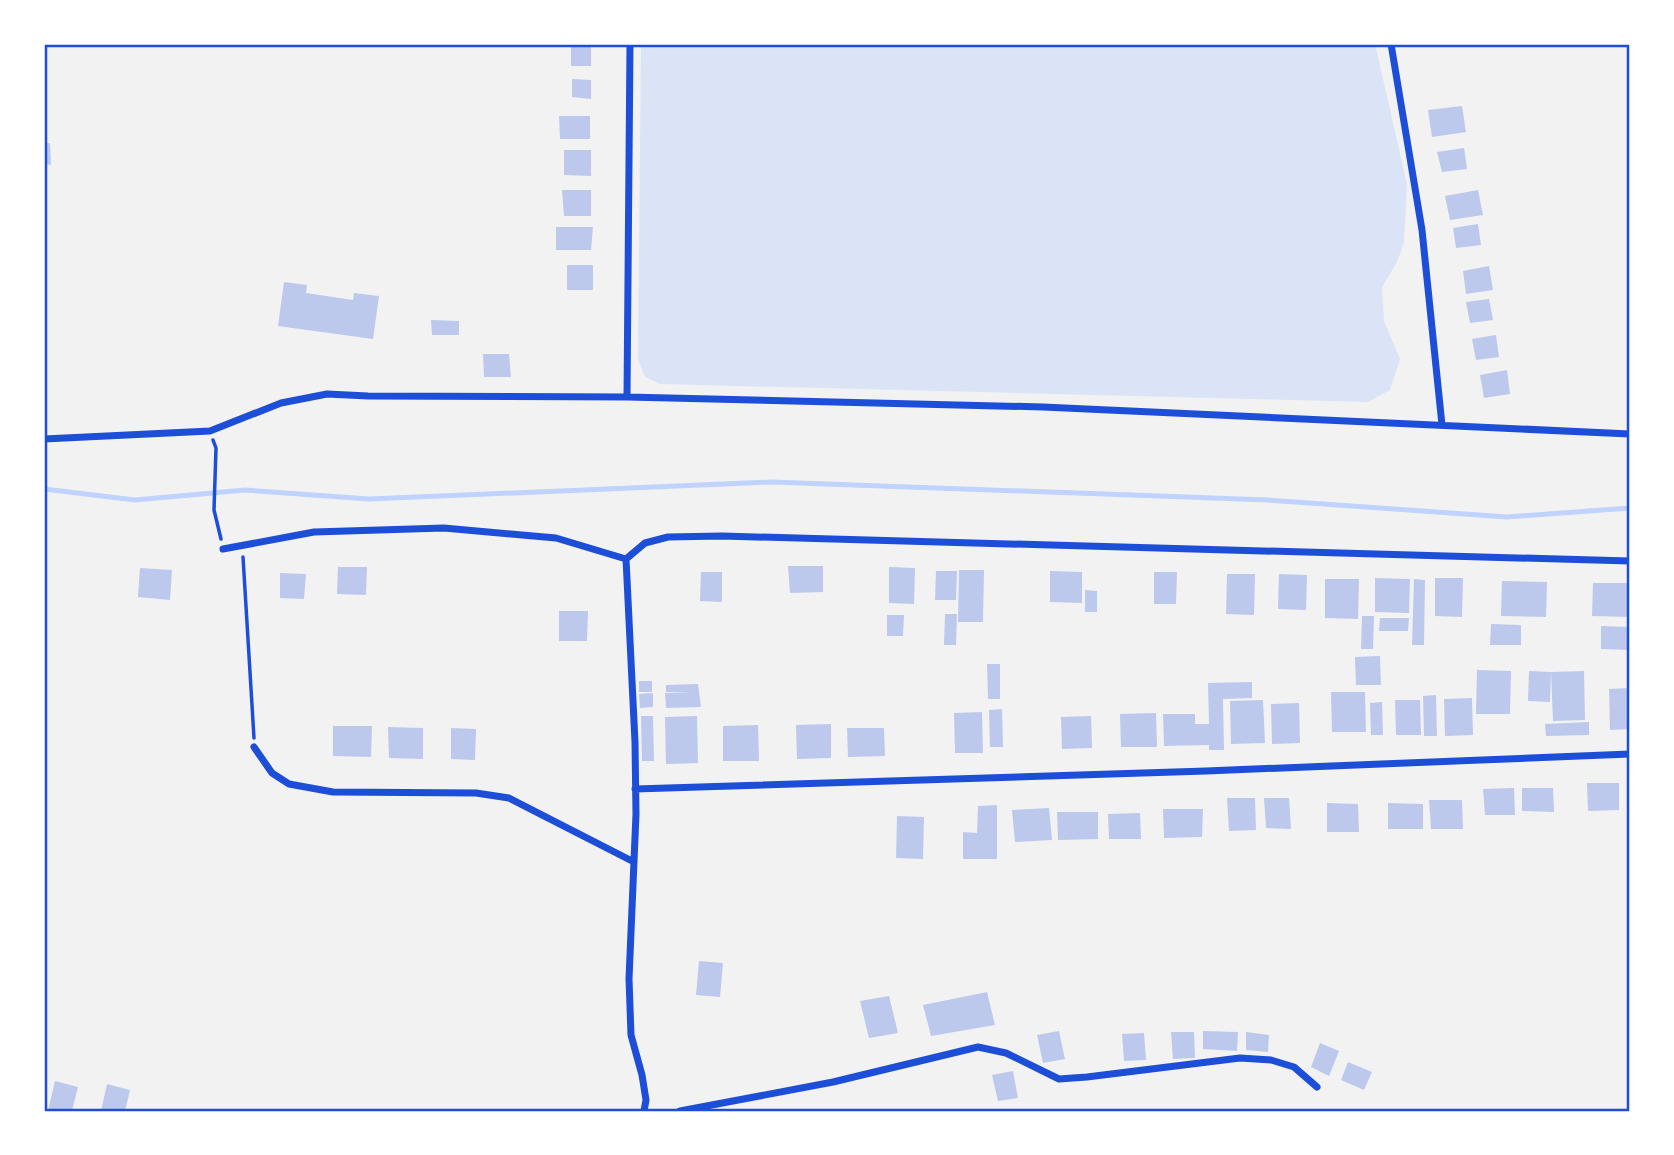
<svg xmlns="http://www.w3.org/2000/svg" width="1674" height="1155" viewBox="0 0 1674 1155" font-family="Raleway,sans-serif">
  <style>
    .green { fill: #dbe4f7 }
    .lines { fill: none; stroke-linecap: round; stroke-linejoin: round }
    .stream { stroke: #bfd3fe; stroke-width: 5 }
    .building { fill: #bdc9ec }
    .path { stroke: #1d4ed8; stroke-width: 3.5 }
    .minor { stroke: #1d4ed8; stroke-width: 7 }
    .neatline { fill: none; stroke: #1d4ed8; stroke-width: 2.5 }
  </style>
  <rect width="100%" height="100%" fill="#f2f2f2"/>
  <!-- green -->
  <path class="green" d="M641,44H1375L1407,184L1404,243L1397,262L1382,287L1384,321L1400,359L1390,390L1368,402L660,384L645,377L638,360Z"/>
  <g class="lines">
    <!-- stream -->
    <path class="stream" d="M44,489L135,500L245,490L369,499L772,482L1268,500L1507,517L1630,508"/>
  </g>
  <!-- building -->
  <path class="building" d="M571,44H591V66H571Z
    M572,79L591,80V99L572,97Z
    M1462,106L1466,132L1432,137L1428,110Z
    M559,116H590V139H560Z
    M44,143H50L51,165L44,164Z
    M1464,148L1467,169L1442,172L1437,152Z
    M564,150H591V176L564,175Z
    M562,190H591V216H564Z
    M1478,190L1483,215L1450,220L1445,196Z
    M1478,224L1481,245L1456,248L1453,228Z
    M556,227H593L591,250H556Z
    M567,265H593V290H567Z
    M1489,266L1493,290L1466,294L1463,271Z
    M284,282L307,285L306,293L353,300L354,293L379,296L373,339L278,326Z
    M1489,299L1493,320L1470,323L1466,302Z
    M431,320L459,321V335H432Z
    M1496,335L1499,357L1476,360L1472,339Z
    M483,354H509L511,377H484Z
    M1507,370L1510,394L1484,398L1480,375Z
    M788,566H823V592L790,593Z
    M338,567H367L366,595L337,594Z
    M889,567L915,568L914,604L889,603Z
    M140,568L172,570L170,600L138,597Z
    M959,570H984L983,622H958Z
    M936,571H957L956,600H935Z
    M1050,571L1082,572V603L1050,602Z
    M701,572H722V602L700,601Z
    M1154,572H1177L1176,604H1154Z
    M280,573L306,574L304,599L280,598Z
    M1227,574H1255L1254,615L1226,614Z
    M1279,574L1307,575L1306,610L1278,609Z
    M1375,578L1410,579L1409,613L1375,612Z
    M1435,578H1463L1462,617L1435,616Z
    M1325,579H1359L1358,619L1325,618Z
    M1414,579L1425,580L1424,645H1412Z
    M1502,581L1547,582L1546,617L1501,616Z
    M1593,583H1630V617L1592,616Z
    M1085,590L1097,591V612H1085Z
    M559,611H588L587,641H559Z
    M945,614H957L956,645H944Z
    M887,615H904L903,636H887Z
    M1362,616H1374L1373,649H1361Z
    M1380,618H1409L1408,631H1379Z
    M1491,624L1521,625V645H1490Z
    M1601,626L1630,627V650L1601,649Z
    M1380,656L1381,685H1356L1355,657Z
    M987,664H1000V699H988Z
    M1477,670L1511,671L1510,714H1476Z
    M1529,671L1551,672L1550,702L1528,701Z
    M1584,671L1585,720L1553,721L1551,672Z
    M639,681H652V692H639Z
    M1252,682V698L1223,699L1224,750H1209V745L1164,746L1163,714H1195V724H1209L1208,683Z
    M698,684L701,707L666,708L665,693L693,692H666V685Z
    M1630,688V729L1610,730L1609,689Z
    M1331,692H1365L1366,732H1332Z
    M653,693V707L640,708L639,694Z
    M1436,695L1437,736H1424L1423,696Z
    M1472,698L1473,735L1445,736L1444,699Z
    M1263,700L1265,743L1231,744L1230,701Z
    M1395,700H1420L1421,735H1396Z
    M1382,702L1383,735H1371L1370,703Z
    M1299,703L1300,743L1272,744L1271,704Z
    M1002,709L1003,747H990L989,710Z
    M982,712L983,753H955L954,713Z
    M1156,713L1157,747H1121L1120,714Z
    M641,716H653L654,761H642Z
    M697,716L698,763L666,764L665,717Z
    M1091,716L1092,748L1062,749L1061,717Z
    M1589,722V735L1546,736L1545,724Z
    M831,724V758L797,759L796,725Z
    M758,725L759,761H723V726Z
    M333,726H372L371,757L333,756Z
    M388,727L423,728V759L389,758Z
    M451,728L476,729L475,760L451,759Z
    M847,728H884L885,756L848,757Z
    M1587,783H1619V810L1588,811Z
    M1514,788L1515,815H1485L1483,789Z
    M1522,788H1553L1554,812L1522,811Z
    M1227,798H1255L1256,830L1229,831Z
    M1264,798H1289L1291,829L1266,828Z
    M1429,800H1462L1463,829H1431Z
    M1327,803L1358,804L1359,832H1327Z
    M1388,803L1423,804V829H1388Z
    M997,805V859H963V832L977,833L978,806Z
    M1049,808L1052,840L1015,842L1012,810Z
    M1163,809H1203L1202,837L1164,838Z
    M1057,812H1098V839L1058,840Z
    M1140,813L1141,839H1109L1108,814Z
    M897,816L924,817L923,859L896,858Z
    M699,961L723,963L720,997L696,995Z
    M987,992L995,1025L931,1036L923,1005Z
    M889,996L898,1033L869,1038L860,1001Z
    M1059,1031L1065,1059L1043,1063L1037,1035Z
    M1203,1031L1238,1032L1237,1051L1203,1049Z
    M1171,1032H1194L1195,1058L1173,1059Z
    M1246,1032L1269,1035L1268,1052L1246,1050Z
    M1144,1033L1146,1060L1124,1061L1122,1034Z
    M1320,1043L1339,1051L1329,1076L1311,1067Z
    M1348,1062L1372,1072L1364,1090L1341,1080Z
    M1013,1071L1018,1098L998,1101L992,1075Z
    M55,1081L78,1087L72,1111H48Z
    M107,1084L130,1090L125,1111H101Z"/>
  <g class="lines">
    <!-- path -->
    <path class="path" d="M213,440L216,448L214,510L221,539
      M243,557L254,738"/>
    <!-- minor -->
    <path class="minor" d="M1391,44L1422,230L1442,425
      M627,397L630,44
      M44,439L210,431L281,403L327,394L368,396L627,397L1043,407L1630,434
      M223,549L314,532L444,528L556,538L626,559L645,543L668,537L722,536L1630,561
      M626,559L635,742L636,814L629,979L631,1035L642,1075L646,1100L644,1111
      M254,747L272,773L289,784L333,792L476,793L509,798L634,862
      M635,789L1206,771L1630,754
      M680,1111L833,1082L978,1047L1006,1053L1059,1079L1087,1077L1240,1058L1271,1060L1294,1067L1317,1087"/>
  </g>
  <!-- border -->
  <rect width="1674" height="1155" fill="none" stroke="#ffffff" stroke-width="91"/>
  <rect x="46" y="46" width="1582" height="1064" class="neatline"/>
</svg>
